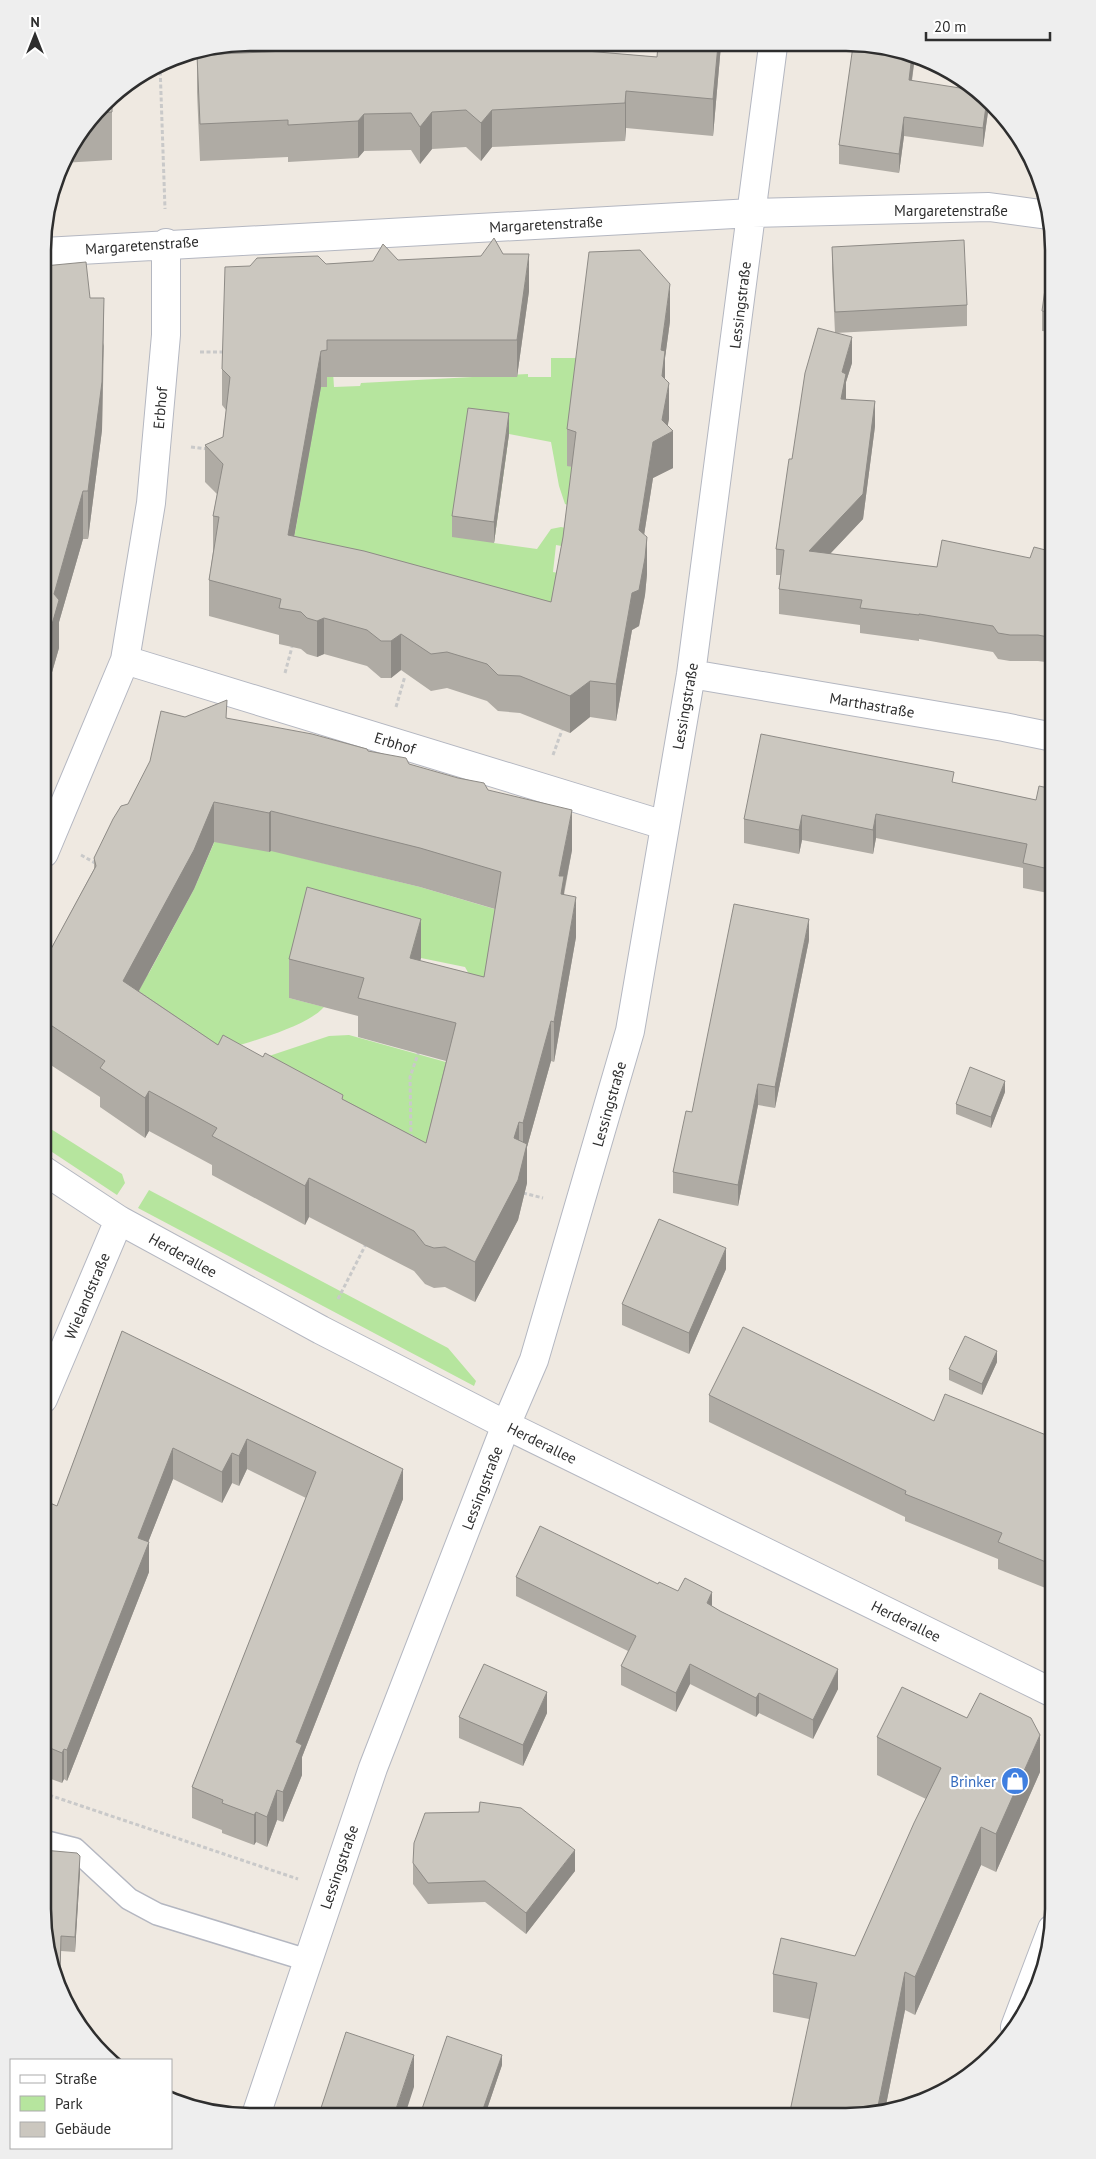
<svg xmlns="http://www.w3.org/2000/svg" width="1096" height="2159" viewBox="0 0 1096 2159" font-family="'PT Sans',sans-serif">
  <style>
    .green { fill: #b6e59e }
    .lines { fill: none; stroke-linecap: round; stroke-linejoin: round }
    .service-casing { stroke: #b4b7c1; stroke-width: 24 }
    .minor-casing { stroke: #b4b7c1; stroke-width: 30 }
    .path { stroke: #c9c9c9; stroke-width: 3; stroke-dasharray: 4 2.5; stroke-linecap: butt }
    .service { stroke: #fff; stroke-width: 21 }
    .minor { stroke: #fff; stroke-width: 28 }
    .wall { fill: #afaba4; fill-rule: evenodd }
    .shaded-wall { fill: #8e8b86 }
    .building { fill: #cbc7bf; stroke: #8e8b86; fill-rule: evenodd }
    .labels { text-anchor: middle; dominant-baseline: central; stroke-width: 4.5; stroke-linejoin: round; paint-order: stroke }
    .street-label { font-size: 15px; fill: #2e2e2e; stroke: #fff }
    .shop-label { font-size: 15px; fill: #366cbe; stroke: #fff; text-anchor: end }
    .rim { fill: none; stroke: #2e2e2e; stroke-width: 2.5 }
  </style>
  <rect width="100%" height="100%" fill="#efe9e1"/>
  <!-- green -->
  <path class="green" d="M551,358H593L567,465L576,469L575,508L565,504L559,486L551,442L509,434L494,543L537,549L551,529L561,527L570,529L567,547L556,545L553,572L563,574L552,637L289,567L315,418L295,372H333L334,387L360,386L361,383L528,374V377H551Z
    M223,822L294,856L420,887L501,911L489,982L470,976L465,967L421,958L289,998L324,1007C305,1029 237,1045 208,1055L125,997L149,973L194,889Z
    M349,1035L460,1066L432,1159L239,1066L329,1036Z
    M43,1124L122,1174L125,1183L117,1195L43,1146Z
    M149,1190L448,1348L476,1381L474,1386L138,1208Z"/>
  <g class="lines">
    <!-- service casing -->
    <g class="service-casing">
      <path id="service" d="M43,1841L75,1849L129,1899L157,1914L307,1960"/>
    </g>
    <!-- minor casing -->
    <g class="minor-casing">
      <path id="minor" d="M44,252L752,213L989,207L1048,215
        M125,660L664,825
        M691,674L1004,727L1053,737
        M44,853L125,660L151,503L166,335V243
        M43,1170L119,1220L321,1330L506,1425L1053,1693
        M43,1399L119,1220
        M1015,2027L1052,1929
        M256,2115L373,1768L506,1425L534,1360L630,1031L691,674L773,46"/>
    </g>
    <!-- path -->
    <path class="path" d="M160,65L165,209
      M200,352H225
      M191,447L208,449
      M285,673L292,647
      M396,707L405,676
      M553,755L562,730
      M81,855L97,864
      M411,1138L410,1077L419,1051
      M523,1193L543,1198
      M338,1299L367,1242
      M43,1793L298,1879"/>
    <!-- service -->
    <use href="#service" class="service"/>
    <!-- minor -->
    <use href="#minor" class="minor"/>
  </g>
  <!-- wall -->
  <path class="wall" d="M658,45H721L713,136L626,128L625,141L492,147L481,161L466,147L432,149L420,164L411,150L364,151L358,158L288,162V157L200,161L197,92V55L586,51L657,57Z
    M886,46L915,56L912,81L988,99V112L983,147L904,136L899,173L839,164V145Z
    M112,96V160L62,163L64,158Z
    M832,247L967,305V326L835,333L852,363L846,382V399L875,426L863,519L830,554L937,567L1030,558L1053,552V663L1038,661H1010L998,659L993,652L919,639V641L860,633V625L779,614V589L781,575H776V549L792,459L835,333L832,268Z
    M1054,253L1053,332L1042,331V311Z
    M503,254L529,291L517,377H327V387H321L294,536L551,602L563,537L572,467L567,466V429L670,321L665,358V379L669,419L667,426L673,468L653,478L644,535L647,574L645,595L639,626L632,630L616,721L590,717L570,733L520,713L498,711L487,701L447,688L431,691L401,670L391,678H381L367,666L324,654L317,657L307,654L301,649L279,644V635L209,616V580L213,552V516L217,494L205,482V445L223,437L226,410L222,405V369L326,264L481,256Z
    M44,266L90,298L104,346L102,430L88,539H83L59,622V648L44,700Z
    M509,434L494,543L452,537V516Z
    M227,719L368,751L488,790L572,850L564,895L576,937L554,1062L551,1061L527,1147V1183L518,1220L475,1302L445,1287L434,1288L425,1284L414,1271L309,1217L305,1225L212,1175V1165L149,1131L145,1138L100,1107V1097L43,1060V959L45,960L94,869V858L128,804ZM214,842L269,852L271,851L420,887L495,909L484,977L420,961L421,958L289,959V998L358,1016V1037L446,1061L426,1143L263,1057L218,1045L139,991L194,889Z
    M954,783L1036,800L1053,789V894L1023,888V868L876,838L873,854L802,840L799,854L744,843V819Z
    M809,940L775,1108L758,1105L738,1206L673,1193V1172L692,1112Z
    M1005,1092L991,1128L956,1114V1104Z
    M726,1269L689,1354L622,1325V1304Z
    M122,1331L403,1499L302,1757V1775L283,1822L277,1820L267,1847L256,1842L254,1845L222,1833V1830L192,1818V1787L306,1498L247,1469L239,1486L232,1483L222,1503L173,1479L148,1542L149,1572L67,1781L64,1779L62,1783L43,1776V1522L57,1506Z
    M997,1362L982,1395L949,1380V1369Z
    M709,1395L934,1421L1051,1437L1053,1433V1591L998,1569V1559L905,1521V1517L709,1422Z
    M516,1577L658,1584L712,1607L838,1689L813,1739L759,1713L756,1717L690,1684L676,1712L621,1685V1666L628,1651L516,1596Z
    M547,1713L523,1766L459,1738V1717Z
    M877,1737L1040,1772L996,1872L981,1865L915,2015L905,2010L885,2110L846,2116L809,2019L773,2012V1974L855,1956L926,1799L877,1775Z
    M43,1850L80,1871L75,1952L61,1951L60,1988L53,1975L42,1909Z
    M413,1863L575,1871L526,1934L485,1902L428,1904L413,1884Z
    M502,2065L485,2115H422V2109Z"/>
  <!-- shaded-wall -->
  <path class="shaded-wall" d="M718,45H721L713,136V99Z
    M912,55L915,56L909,99V80Z
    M626,91V128L625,141V103Z
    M987,99H988V112L983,147V128Z
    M492,110V147L481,161V123Z
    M432,112V149L420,164V127Z
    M364,114V151L358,158V121Z
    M904,117V136L899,173V154Z
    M529,254V291L517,377V340Z
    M670,284V321L665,358V388L662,412L661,350Z
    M104,298L102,430L88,539V491Z
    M852,337V363L846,382V399L841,425L842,372Z
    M321,351V387L288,571V535Z
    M669,383V419L666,435L673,431V468L653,478L639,567V530L653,442L662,420Z
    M875,401V426L863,519L809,576V551Z
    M509,413V434L494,543V522Z
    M83,491V539L59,622V648L44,700V652L54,594Z
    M647,537V574L645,595L639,626L632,630L616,721V684L632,593Z
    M324,618V654L317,657V621Z
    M401,634V670L391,678V641Z
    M590,681V717L570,733V696Z
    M214,802V842L194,889L123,1020V981Z
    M572,810V850L564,891V916L559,876Z
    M271,811V851L269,852V813Z
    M876,814V838L873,854V830Z
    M802,815V840L799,854V830Z
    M576,897V937L554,1062V1022Z
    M421,919V958L410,998V958Z
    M809,919V940L775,1108V1087Z
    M551,1021V1061L527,1147V1183L518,1220L475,1302V1262L523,1159V1123Z
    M1005,1081V1092L991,1128V1117Z
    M758,1084V1105L738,1206V1185Z
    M149,1091V1131L145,1138V1098Z
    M519,1122V1162L514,1138Z
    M309,1178V1217L305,1225V1186Z
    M726,1248V1269L689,1354V1333Z
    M51,1256V1304L43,1323V1275Z
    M997,1351V1362L982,1395V1384Z
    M247,1439V1469L239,1486V1456Z
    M173,1448V1479L138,1568V1538Z
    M232,1453V1483L222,1503V1472Z
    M403,1469V1499L302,1757V1775L283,1822V1792L296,1742Z
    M149,1542V1572L67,1781V1750Z
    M712,1592V1611L707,1603Z
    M690,1664V1684L676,1712V1693Z
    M838,1669V1689L813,1739V1720Z
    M547,1692V1713L523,1766V1745Z
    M759,1693V1713L756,1717V1698Z
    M1040,1735V1772L996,1872V1834Z
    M64,1749V1779L62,1783V1753Z
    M277,1790V1820L267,1847V1817Z
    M256,1812V1842L254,1845V1815Z
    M981,1827V1865L915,2015V1977Z
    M575,1850V1871L526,1934V1913Z
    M80,1856V1871L75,1952V1937Z
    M905,1972V2010L885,2110L877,2111Z
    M414,2055V2087L405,2115H394Z
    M502,2055V2065L485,2115H481Z"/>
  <!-- building -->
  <path class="building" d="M309,43L586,45V51L657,57L658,45H718L713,99L626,91L625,103L492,110L481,123L466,110L432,112L420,127L411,113L364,114L358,121L288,125V120L200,124L197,55L309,50Z
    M853,46H886L912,55L909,80L979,91L983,94L987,99L983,128L904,117L899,154L839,145Z
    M112,96V112L98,113Z
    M494,238L503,254H529L517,340H327V350L321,351L288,535L364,551L551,602L563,537L576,432L567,429L589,252L640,250L670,284L661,350L665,351L662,376L669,383L662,420L673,431L653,442L639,530L647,537L645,558L639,590L632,593L616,684L590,681L570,696L520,676L498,675L487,664L447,652L431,654L401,634L391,641H381L367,630L324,618L317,621L307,618L301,612L279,608L281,599L209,580L219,517L213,516L223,464L205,445L223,437L230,377L222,369L225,267L250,266L257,258L318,256L326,264L373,261L383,244L398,260L481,256Z
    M964,240L967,305L835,312L832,247Z
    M1050,252L1054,253L1053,313L1042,311Z
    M86,262L90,298H104L102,382L88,491H83L54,594L59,600L44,652V266Z
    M818,328L852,337L842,372L846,374L841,399L875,401L863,494L809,551L937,567L942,540L1030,558L1034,547L1053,552V638L1038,635H1010L998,633L993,626L919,614V615L860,608L862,600L779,589L784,550L776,549L789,459H792L805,373Z
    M468,408L509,413L494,522L452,516Z
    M227,700L226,718L312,734L367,749L368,751L406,758L409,764L458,778L484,783L488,790L572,810L559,876H564L561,894L576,897L554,1022L551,1021L523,1123L519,1122L514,1138L527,1144L518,1180L475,1262L445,1247L434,1248L425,1245L414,1231L309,1178L305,1186L212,1136L217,1128L149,1091L145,1098L100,1068L105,1061L43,1020V959L45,960L96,866L94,858L113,819L121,806L128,804L150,761L161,711L185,717ZM214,802L269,813L271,811L420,848L501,872L484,977L410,958L421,919L307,887L289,959L364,978L358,998L456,1023L426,1143L342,1099L343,1095L265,1053L263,1057L223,1035L218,1045L123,981L194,850Z
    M761,734L954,772L952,782L1036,800L1039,786L1053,789V870L1023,863L1027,844L876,814L873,830L802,815L799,830L744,819Z
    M734,904L809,919L775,1087L758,1084L738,1185L673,1172L686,1111L692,1112Z
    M970,1067L1005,1081L991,1117L956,1104Z
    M659,1219L726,1248L689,1333L622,1304Z
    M43,1253L51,1256L43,1275Z
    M743,1327L934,1421L945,1394L1051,1437L1053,1433V1565L998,1542L1002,1533L905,1494L906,1491L709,1395Z
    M122,1331L403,1469L296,1742L302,1745L283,1792L277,1790L267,1817L256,1812L254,1815L222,1803L223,1800L192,1787L316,1472L247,1439L239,1456L232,1453L222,1472L173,1448L138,1538L149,1542L67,1750L64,1749L62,1753L43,1745V1522L50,1503L57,1506Z
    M965,1336L997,1351L982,1384L949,1369Z
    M540,1526L658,1584L659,1582L678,1591L685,1578L712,1592L707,1603L720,1611L838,1669L813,1720L759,1693L756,1698L690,1664L676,1693L621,1666L636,1636L516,1577Z
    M484,1664L547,1692L523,1745L459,1717Z
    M902,1687L967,1718L980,1693L1031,1718L1040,1735L996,1834L981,1827L915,1977L905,1972L877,2111L846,2116H789L817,1983L773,1974L781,1938L855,1956L914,1823L941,1768L877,1737Z
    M480,1802L521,1808L575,1850L526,1913L485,1881L428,1883L413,1863L414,1843L425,1813L479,1812Z
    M43,1850L77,1853L80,1856L75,1937L61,1936L60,1974H53L42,1909Z
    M346,2032L414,2055L394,2115L319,2114Z
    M447,2036L502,2055L481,2115H440L422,2109Z"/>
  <!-- icons -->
  <defs>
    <g id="shop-disc" transform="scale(1.4375)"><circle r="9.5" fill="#3f7fe0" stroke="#fff"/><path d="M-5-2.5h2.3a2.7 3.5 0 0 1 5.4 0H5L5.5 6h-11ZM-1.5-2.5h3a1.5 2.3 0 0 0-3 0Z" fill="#fff"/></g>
  </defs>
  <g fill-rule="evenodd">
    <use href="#shop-disc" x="1015" y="1781"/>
  </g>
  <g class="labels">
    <!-- street labels -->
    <g class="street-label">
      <text x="951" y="210">Margaretenstraße</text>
      <text transform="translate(546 224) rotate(-3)">Margaretenstraße</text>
      <text transform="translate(142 245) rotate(-4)">Margaretenstraße</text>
      <text transform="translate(740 305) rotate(-83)">Lessingstraße</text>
      <text transform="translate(160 408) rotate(-85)">Erbhof</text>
      <text transform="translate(872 705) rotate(10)">Marthastraße</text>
      <text transform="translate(685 706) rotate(-80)">Lessingstraße</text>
      <text transform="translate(395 743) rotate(17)">Erbhof</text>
      <text transform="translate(609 1104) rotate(-74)">Lessingstraße</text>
      <text transform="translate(183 1255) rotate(29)">Herderallee</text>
      <text transform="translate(87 1296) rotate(-67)">Wielandstraße</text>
      <text transform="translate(542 1443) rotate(26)">Herderallee</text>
      <text transform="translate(482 1488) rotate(-69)">Lessingstraße</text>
      <text transform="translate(906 1621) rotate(26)">Herderallee</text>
      <text transform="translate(339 1867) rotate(-71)">Lessingstraße</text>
    </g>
    <!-- shop labels -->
    <g class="shop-label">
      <text x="996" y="1781">Brinker</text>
    </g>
  </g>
  <!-- crop -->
  <path d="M0 0H1096V2159H0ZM250 51H846A199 199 0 0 1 1045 250V1909A199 199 0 0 1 846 2108H250A199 199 0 0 1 51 1909V250A199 199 0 0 1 250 51Z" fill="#eee" fill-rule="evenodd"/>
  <path class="rim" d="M250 51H846A199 199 0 0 1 1045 250V1909A199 199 0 0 1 846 2108H250A199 199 0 0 1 51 1909V250A199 199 0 0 1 250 51Z"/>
  <!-- legend -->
  <rect x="10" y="2059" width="162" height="90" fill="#ffffff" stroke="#ababab"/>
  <rect x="20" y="2075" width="25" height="8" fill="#ffffff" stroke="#ababab"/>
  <text x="55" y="2084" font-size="15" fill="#2e2e2e">Straße</text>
  <rect x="20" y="2096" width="25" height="15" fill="#b6e59e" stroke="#ababab"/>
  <text x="55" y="2109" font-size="15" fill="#2e2e2e">Park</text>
  <rect x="20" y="2122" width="25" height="15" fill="#cbc7bf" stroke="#ababab"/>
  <text x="55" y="2134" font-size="15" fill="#2e2e2e">Gebäude</text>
  <!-- north arrow -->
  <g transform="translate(35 35)" stroke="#ffffff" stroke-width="4" paint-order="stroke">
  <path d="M0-4L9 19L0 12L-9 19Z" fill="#2e2e2e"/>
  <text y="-8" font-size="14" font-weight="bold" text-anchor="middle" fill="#2e2e2e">N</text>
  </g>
  <!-- scale -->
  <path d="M926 32v8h124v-8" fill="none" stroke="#2e2e2e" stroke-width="2.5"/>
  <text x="934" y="32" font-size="15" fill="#2e2e2e" stroke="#ffffff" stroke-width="4" paint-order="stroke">20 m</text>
</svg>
